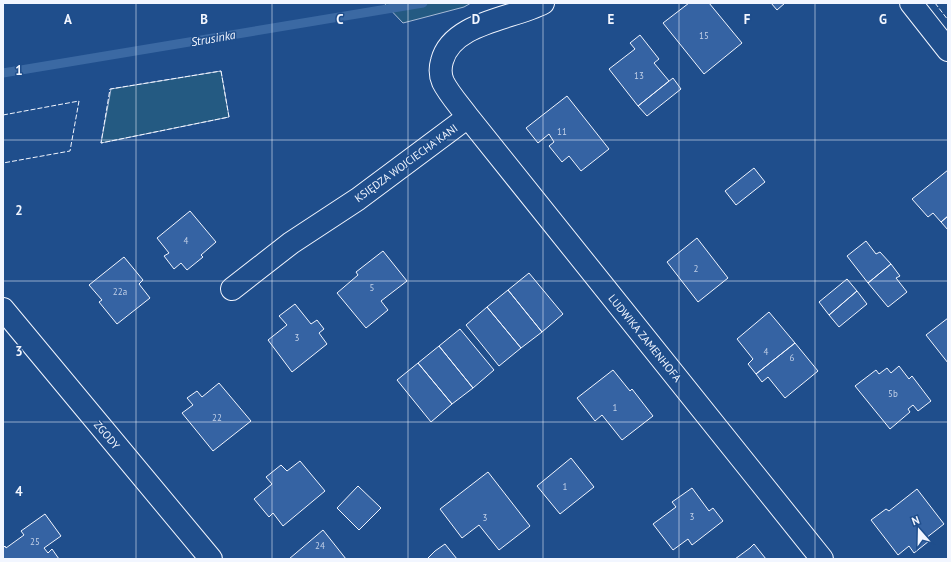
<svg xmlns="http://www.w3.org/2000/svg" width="951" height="562" viewBox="0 0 951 562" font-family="'PT Sans',sans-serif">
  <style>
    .green { fill: #245a82; stroke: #a8bbd7 }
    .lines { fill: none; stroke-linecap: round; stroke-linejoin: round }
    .stream { stroke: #3b69a3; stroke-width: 9 }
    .building { fill: #3563a3; stroke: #f2f6ff }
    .minor-casing { stroke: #f2f6ff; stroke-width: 24 }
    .minor { stroke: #1f4e8c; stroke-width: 22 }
    .fence { stroke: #f2f6ff; stroke-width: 1; stroke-dasharray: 5 2; stroke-linecap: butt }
    .grid { fill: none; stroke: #f2f6ff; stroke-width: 1; stroke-opacity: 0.55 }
    .labels { text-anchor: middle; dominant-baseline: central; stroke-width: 3; stroke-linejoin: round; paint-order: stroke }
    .number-label { font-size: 9px; fill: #c3d1e8 }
    .street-label { font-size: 11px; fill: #f2f6ff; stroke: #1f4e8c }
    .water-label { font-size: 12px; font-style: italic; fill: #f2f6ff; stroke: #1f4e8c }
    .grid-label { font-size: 13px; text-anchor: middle; font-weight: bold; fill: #f2f6ff; stroke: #1f4e8c; stroke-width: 3; stroke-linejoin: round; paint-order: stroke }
  </style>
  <rect width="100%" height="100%" fill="#1f4e8c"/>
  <!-- green -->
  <path class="green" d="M384,3H471L464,7L403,23Z
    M221,71L229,117L101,143L111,89Z"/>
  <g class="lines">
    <!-- stream -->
    <path class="stream" d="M3,73L423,3"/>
  </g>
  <!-- building -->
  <path class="building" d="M689,3H709L742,43L704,74L663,23Z
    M771,3H785L777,10Z
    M640,35L659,59L654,63L669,81L638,106L609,69L635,49L630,43Z
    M673,78L681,89L647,116L638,106Z
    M567,96L609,149L581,171L569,156L562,162L549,146L554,142L549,134L538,143L526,128Z
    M754,168L765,182L736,205L725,191Z
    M948,170V216L941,222L933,213L928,217L912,199Z
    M190,211L216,242L201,255L203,257L187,270L181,263L174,269L164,256L169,253L157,238Z
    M948,216V230L941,222Z
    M697,238L728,278L698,302L667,262Z
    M866,241L876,254L880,252L891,264L868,283L847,256Z
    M383,251L407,281L381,301L388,310L366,328L337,293L358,275L356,272Z
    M124,257L143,280L139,284L150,298L117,324L99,302L102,300L89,285Z
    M891,264L900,276L896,278L907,292L888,307L868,283Z
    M529,273L563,314L542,332L508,290Z
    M847,279L857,291L829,315L819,302Z
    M508,290L542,332L521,348L487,307Z
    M857,291L867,304L839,327L829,315Z
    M295,304L311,324L317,320L324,329L319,333L327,344L292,372L268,340L287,325L279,316Z
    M487,307L521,348L499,366L466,325Z
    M769,312L795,343L756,374L748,364L753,359L737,339Z
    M948,318V363L926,335Z
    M460,329L494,370L473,388L439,346Z
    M795,343L818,371L785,398L768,377L762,382L756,374Z
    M439,346L473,388L452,404L418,363Z
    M418,363L452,404L431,422L397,380Z
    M899,366L909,379L912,376L931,401L918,411L913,405L908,409L910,412L890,429L855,386L876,370L879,374L887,368L891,373Z
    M613,370L630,391L632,389L653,416L622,440L602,415L595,421L577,398Z
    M219,383L251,421L213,451L182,413L193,405L187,398L197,391L202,397Z
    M571,458L594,487L560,514L537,486Z
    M300,461L325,491L283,526L273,513L269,517L254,499L272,484L266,477L281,465L287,471Z
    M488,472L530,526L499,550L479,525L462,538L440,509Z
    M358,486L381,508L359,530L337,508Z
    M692,488L709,511L713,508L723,521L692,545L688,539L673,550L653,524L676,507L672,502Z
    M917,489L944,524L926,538L929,541L914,553L909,546L898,555L871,520L886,509L889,511Z
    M45,514L61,536L44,548L48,553L52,549L59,559H3V548L5,546L6,548L24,535L21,531Z
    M323,530L346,559H289Z
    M445,544L457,559H427L435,551Z
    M754,544L766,559H735L750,548Z"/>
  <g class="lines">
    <!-- minor casing -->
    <g class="minor-casing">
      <path id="minor" d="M911,3L948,50
        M468,117L822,559
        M232,289L291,243L358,199L468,117C460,106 449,94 443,82C440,75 440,68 442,61C452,22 513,19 543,3
        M3,309L211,559"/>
    </g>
    <!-- minor -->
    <use href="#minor" class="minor"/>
    <!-- fence -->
    <path class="fence" d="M935,3L948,20
      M221,71L229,117L101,143L110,89Z
      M3,115L79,101L70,151L3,163"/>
  </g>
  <!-- grid -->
  <path class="grid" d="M136,3V559M272,3V559M408,3V559M543,3V559M679,3V559M815,3V559M3,140H948M3,281H948M3,422H948"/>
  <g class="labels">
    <!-- number labels -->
    <g class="number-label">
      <text x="704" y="35">15</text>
      <text x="639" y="75">13</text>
      <text x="562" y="131">11</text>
      <text x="186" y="240">4</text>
      <text x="696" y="268">2</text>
      <text x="372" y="287">5</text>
      <text x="120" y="291">22a</text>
      <text x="297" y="337">3</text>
      <text x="766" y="351">4</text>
      <text x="792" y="357">6</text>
      <text x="893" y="393">5b</text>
      <text x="615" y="407">1</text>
      <text x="217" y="417">22</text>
      <text x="565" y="486">1</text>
      <text x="692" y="516">3</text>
      <text x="485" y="517">3</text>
      <text x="35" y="541">25</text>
      <text x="320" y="545">24</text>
    </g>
    <!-- street labels -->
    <g class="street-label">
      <text transform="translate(406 163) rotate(-36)">KSIĘDZA WOJCIECHA KANI</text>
      <text transform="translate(645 338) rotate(51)">LUDWIKA ZAMENHOFA</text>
      <text transform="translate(107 435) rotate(50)">ZGODY</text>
    </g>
    <!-- water labels -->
    <g class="water-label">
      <text transform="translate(213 38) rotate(-10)">Strusinka</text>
    </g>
  </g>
  <g class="grid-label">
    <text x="68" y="24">A</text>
    <text x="204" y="24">B</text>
    <text x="340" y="24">C</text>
    <text x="476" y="24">D</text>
    <text x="611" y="24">E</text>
    <text x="747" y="24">F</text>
    <text x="883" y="24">G</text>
    <text x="19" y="75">1</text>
    <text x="19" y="215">2</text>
    <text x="19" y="356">3</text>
    <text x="19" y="496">4</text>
  </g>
  <!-- border -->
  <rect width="951" height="562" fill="none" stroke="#f2f6ff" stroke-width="8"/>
  <!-- north arrow -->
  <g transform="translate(919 530) rotate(340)" stroke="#1f4e8c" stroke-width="3" paint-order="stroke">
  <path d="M0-3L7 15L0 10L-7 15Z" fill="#f2f6ff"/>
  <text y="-6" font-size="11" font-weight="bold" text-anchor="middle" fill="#f2f6ff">N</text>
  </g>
</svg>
